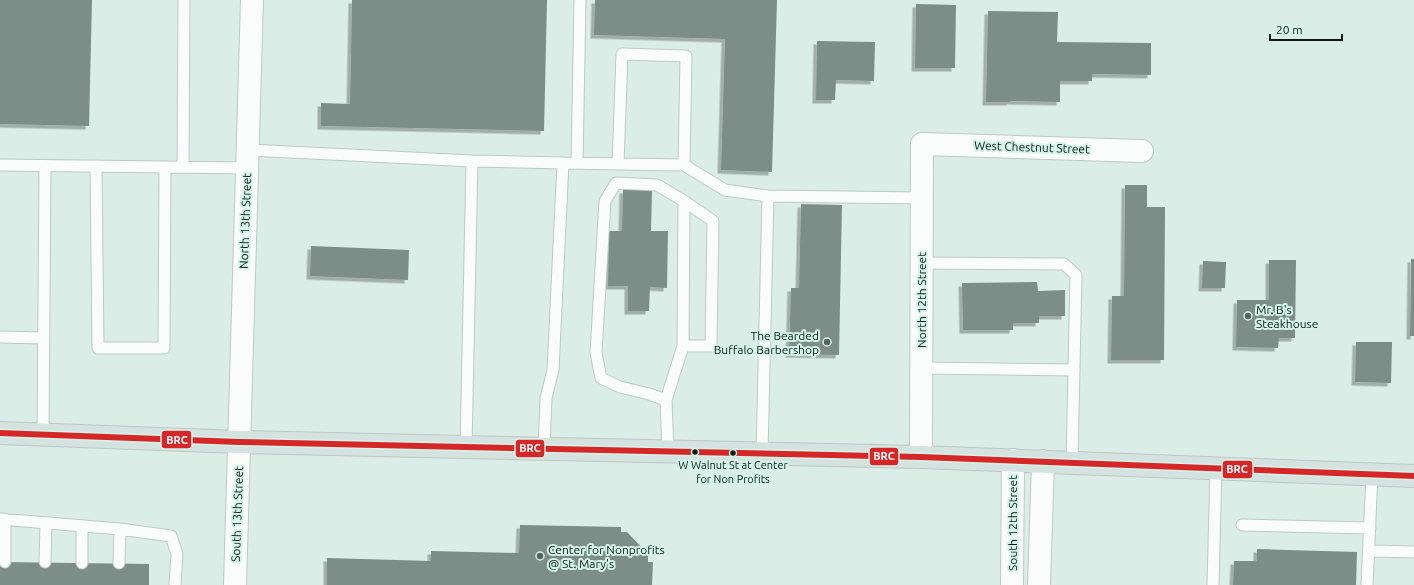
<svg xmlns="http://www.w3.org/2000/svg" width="1414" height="585" viewBox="0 0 1414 585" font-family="Ubuntu,sans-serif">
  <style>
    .building { fill: #7d8d88; filter: url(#shadow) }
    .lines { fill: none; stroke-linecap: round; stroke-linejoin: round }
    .lane-casing { stroke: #bbc9c4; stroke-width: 13 }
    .street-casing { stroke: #bbc9c4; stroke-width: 24 }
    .secondary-casing { stroke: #bbc9c4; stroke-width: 24 }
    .primary-casing { stroke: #bec6c3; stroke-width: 24 }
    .lane { stroke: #fafcfb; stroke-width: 11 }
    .street { stroke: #fafcfb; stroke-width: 22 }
    .secondary { stroke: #fafcfb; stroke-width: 22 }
    .primary { stroke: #d4e3df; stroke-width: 22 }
    .bus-1-casing { stroke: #d4f4e9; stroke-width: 9 }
    .bus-1 { stroke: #d62728; stroke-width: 6 }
    .poi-dot { fill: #56635f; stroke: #d4f4e9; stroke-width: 1.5 }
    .bus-dot { fill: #0e1916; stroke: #d4f4e9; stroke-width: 1.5 }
    .labels { text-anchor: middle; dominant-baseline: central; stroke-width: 4; stroke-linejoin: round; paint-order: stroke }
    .bus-label { font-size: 11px; fill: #0e1916; stroke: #d4f4e9 }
    .street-label { font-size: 12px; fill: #0e1916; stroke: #d4f4e9 }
    .poi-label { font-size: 12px; fill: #0e1916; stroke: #d4f4e9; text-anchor: start }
    .line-badge { stroke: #d4f4e9; stroke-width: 1.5 }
    .badge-label { font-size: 11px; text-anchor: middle; font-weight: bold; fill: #fff }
  </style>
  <defs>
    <filter id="shadow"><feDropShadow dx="-3.5" dy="3.5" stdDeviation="0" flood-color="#0004"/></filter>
  </defs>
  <rect width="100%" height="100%" fill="#dbede7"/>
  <!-- building -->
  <path class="building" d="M0,0H92L89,126L0,124Z
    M352,0H547L544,131L321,126V103L350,104Z
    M595,0H777L772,172L721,170L725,39L594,35Z
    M916,4L956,5L955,68H915Z
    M988,11L1058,12L1057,42L1151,43V75L1092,74V81H1060V102L1010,101V102H986Z
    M817,41L875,42L874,81L836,80L835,100H816Z
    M1125,185H1147V207H1165L1164,360H1111L1112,296H1124Z
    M623,190H652L651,231H668L667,288L650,287L649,311H628V286H608L609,231H622Z
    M801,204L842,205L839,355L789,354L791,288H799Z
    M311,246L409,250L408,280L310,276Z
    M1411,259H1414V336H1410Z
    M1269,260H1296L1295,338H1279L1278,348L1236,347L1237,300H1269Z
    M1203,261L1226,262L1225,288H1202Z
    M1037,282L1038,291L1065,290V316H1039V323H1013V330H963L962,283Z
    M1356,342H1392L1391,383L1355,382Z
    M520,525L621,527V532H627L648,554V562H653L652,585H327V558L431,561V551L519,553Z
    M1257,549L1357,552L1356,585H1233L1234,561H1257Z
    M0,562L149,564V585H0Z"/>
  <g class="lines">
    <!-- lane casing -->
    <g class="lane-casing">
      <path id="lane" d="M248,150L472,161
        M577,163L580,0
        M618,164L622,54L686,56L684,165
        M0,165L247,168
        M96,166L98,348H164L165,167
        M183,167L184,0
        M922,263L1064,264L1076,275L1072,462
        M0,337L44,338
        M921,368L1074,370
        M666,400L649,394L620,387L601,378L596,353L605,201L616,183L657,185L684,201L683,346
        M43,435L45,166
        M466,447L472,161L563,163
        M544,449L546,398L553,370L563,163L684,165L725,190L768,196L922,198
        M668,452L666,400L683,346H711L713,221L684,201
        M762,453L768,196
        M0,519L120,529L171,536L177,554L175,585
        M5,519V562
        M1242,525L1370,528
        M82,526V563
        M1369,551L1414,552
        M45,562L46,523
        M119,563L120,529
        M1213,585L1216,468
        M1367,585L1372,474"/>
    </g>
    <!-- street casing -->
    <g class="street-casing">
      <path id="street" d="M921,457L922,144L1142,151
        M1012,585L1013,460
        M1039,585L1043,461"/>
    </g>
    <!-- secondary casing -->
    <g class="secondary-casing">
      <path id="secondary" d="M235,585L252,0"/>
    </g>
    <!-- primary casing -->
    <g class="primary-casing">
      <path id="primary" d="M0,433L239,442L921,457L1414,476"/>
    </g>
    <!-- lane -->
    <use href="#lane" class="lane"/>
    <!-- street -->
    <use href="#street" class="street"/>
    <!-- secondary -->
    <use href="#secondary" class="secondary"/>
    <!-- primary -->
    <use href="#primary" class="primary"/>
    <!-- bus-1 casing -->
    <g class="bus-1-casing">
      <path id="bus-1" d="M0,433L239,442L921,457L1414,476"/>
    </g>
    <!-- bus-1 -->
    <use href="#bus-1" class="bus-1"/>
  </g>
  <!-- markers -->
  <g class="poi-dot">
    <circle cx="1248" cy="316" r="4"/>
    <circle cx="827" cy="342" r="4"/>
    <circle cx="540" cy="556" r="4"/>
  </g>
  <g class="bus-dot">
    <circle cx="695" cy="452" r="3.5"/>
    <circle cx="733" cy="453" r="3.5"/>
  </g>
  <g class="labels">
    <!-- bus labels -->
    <g class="bus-label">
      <text x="733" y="465">W Walnut St at Center<tspan x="733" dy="14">for Non Profits</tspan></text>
    </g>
    <!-- street labels -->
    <g class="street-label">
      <text transform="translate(1032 147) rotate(2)">West Chestnut Street</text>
      <text transform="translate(245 221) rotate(-88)">North 13th Street</text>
      <text transform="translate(921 300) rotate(-90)">North 12th Street</text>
      <text transform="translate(237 514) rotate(-88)">South 13th Street</text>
      <text transform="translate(1012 523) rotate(-90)">South 12th Street</text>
    </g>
    <!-- poi labels -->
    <g class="poi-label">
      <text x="1256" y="309">Mr. B's<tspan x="1256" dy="14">Steakhouse</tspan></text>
      <text x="819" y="335" text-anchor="end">The Bearded<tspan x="819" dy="14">Buffalo Barbershop</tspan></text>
      <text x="548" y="549">Center for Nonprofits<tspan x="548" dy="14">@ St. Mary's</tspan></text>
    </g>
  </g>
  <g class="line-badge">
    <rect x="161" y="430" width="31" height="19" rx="4" fill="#d62728"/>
    <rect x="515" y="439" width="30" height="19" rx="4" fill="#d62728"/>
    <rect x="869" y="447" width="30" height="19" rx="4" fill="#d62728"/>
    <rect x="1222" y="460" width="31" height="19" rx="4" fill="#d62728"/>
  </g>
  <g class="badge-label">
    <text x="177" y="444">BRC</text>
    <text x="530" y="452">BRC</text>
    <text x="884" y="460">BRC</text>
    <text x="1237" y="473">BRC</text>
  </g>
  <!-- scale -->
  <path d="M1270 34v6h72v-6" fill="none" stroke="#0e1916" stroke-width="2"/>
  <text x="1276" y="34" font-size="12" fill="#0e1916" stroke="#d4f4e9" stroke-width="3" paint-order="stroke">20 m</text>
</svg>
